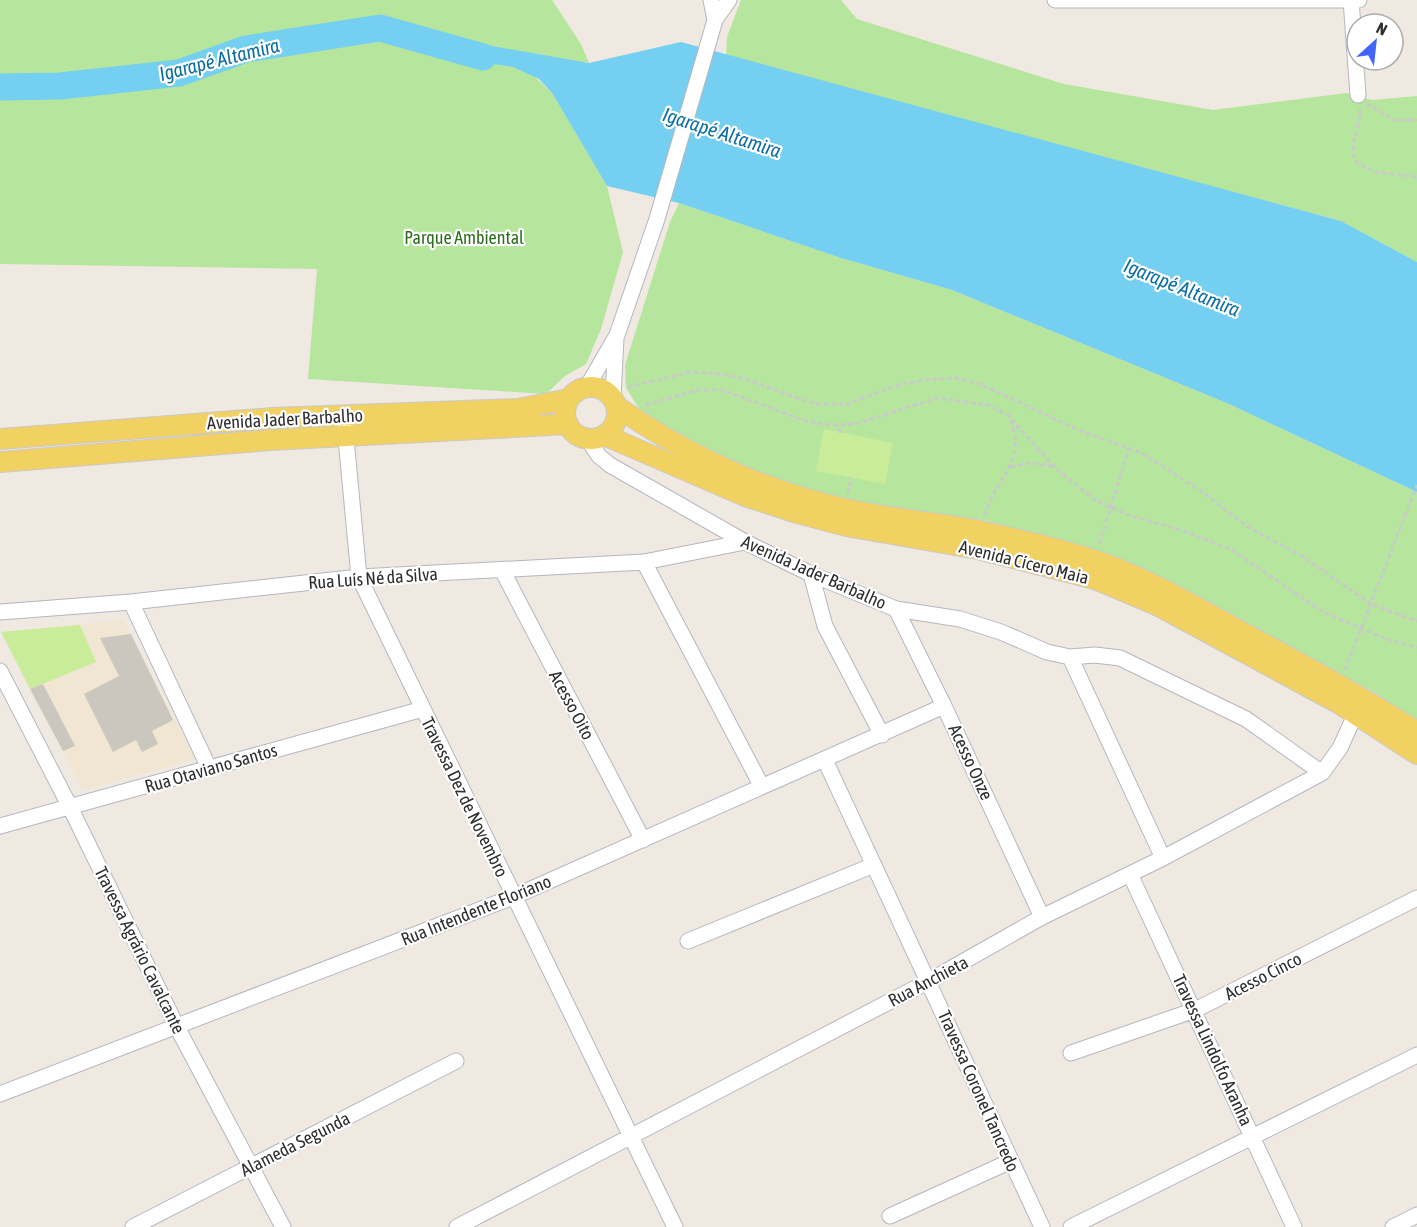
<svg xmlns="http://www.w3.org/2000/svg" width="1417" height="1227" viewBox="0 0 1417 1227" font-family="'Asap Condensed',sans-serif">
  <style>
    .education { fill: #f0e6d1 }
    .green { fill: #b6e59e }
    .pitch { fill: #c9ec9a }
    .water { fill: #75cff0 }
    .lines { fill: none; stroke-linecap: round; stroke-linejoin: round }
    .river { stroke: #75cff0; stroke-width: 27 }
    .building { fill: #cbc7bf }
    .minor-casing { stroke: #b4b7c1; stroke-width: 17 }
    .major-casing { stroke: #c9c9c9; stroke-width: 22 }
    .path { stroke: #c9c9c9; stroke-width: 3; stroke-dasharray: 4.5 3; stroke-linecap: butt }
    .minor { stroke: #fff; stroke-width: 15 }
    .major { stroke: #f2d163; stroke-width: 20 }
    .labels { text-anchor: middle; dominant-baseline: central; stroke-width: 4.5; stroke-linejoin: round; paint-order: stroke }
    .park-label { font-size: 18px; fill: #2c6e1b; stroke: #fff }
    .street-label { font-size: 18px; fill: #2e2e2e; stroke: #fff }
    .water-label { font-size: 20px; font-style: italic; fill: #0d6fa3; stroke: #fff }
  </style>
  <rect width="100%" height="100%" fill="#efe9e1"/>
  <!-- education -->
  <path class="education" d="M123,620L195,759L83,790L1,632Z"/>
  <!-- green -->
  <path class="green" d="M0,0H552L581,44L589,63L517,52L465,60L513,67L534,76L552,93L607,186L623,252L601,329L586,364L565,376L546,394L308,379L317,269L0,264Z
    M741,0H841L857,19L1064,84L1213,110L1346,93L1372,100L1417,96V262L1341,221L726,56L727,37Z
    M679,203L841,258L952,290L1229,404L1417,492V721L1374,692L1171,581L1097,551L983,520L847,500L757,473L657,426L638,407L626,388L625,365L670,222Z"/>
  <!-- pitch -->
  <path class="pitch" d="M824,429L893,443L885,484L816,471Z
    M80,625L96,662L30,689L1,632Z"/>
  <!-- water -->
  <path class="water" d="M681,42L1341,221L1417,262V492L1229,404L952,290L841,258L679,203L607,186L552,93L539,79L513,67L465,60L447,47L475,43L589,63Z"/>
  <g class="lines">
    <!-- river -->
    <path class="river" d="M0,87L60,86L179,73L246,49L380,28L483,57"/>
  </g>
  <!-- building -->
  <path class="building" d="M131,634L173,720L152,731L158,744L142,752L136,740L113,752L84,694L119,676L100,638Z
    M43,684L75,746L63,751L30,689Z"/>
  <g class="lines">
    <!-- minor casing -->
    <g class="minor-casing">
      <path id="minor" d="M711,0L715,20
        M1055,0H1359
        M1351,0L1358,95
        M587,387L617,335L657,219L715,20L729,0
        M613,398L616,338
        M345,428L359,577L675,1227
        M587,438L599,456L610,465L745,542L811,574L896,609L960,619L1001,632L1047,652L1070,657L1095,655L1120,658L1246,719L1322,773
        M644,562L761,785
        M502,570L643,840
        M811,574L825,626L882,735
        M131,602L209,768
        M896,609L944,706L1042,917
        M0,612L131,602L359,577L644,562L745,542
        M1070,657L1163,858
        M0,671L70,807L177,1027L283,1227
        M825,760L1042,1227
        M0,826L423,709
        M1130,874L1294,1227
        M688,941L874,865
        M1071,1053L1195,1010L1417,898
        M0,1094L513,897L944,706
        M890,1216L1011,1161
        M133,1227L456,1061
        M457,1227L929,981L1042,917L1163,858L1322,773L1340,748L1360,704
        M1071,1227L1417,1055
        M1393,1227L1417,1215"/>
    </g>
    <!-- major casing -->
    <g class="major-casing">
      <path id="major" d="M565 413a26 26 0 1 1 52 0a26 26 0 1 1-52 0Z
        M616,406C684,454 764,491 846,509C890,519 935,522 980,531C1017,539 1057,548 1094,560C1145,577 1193,605 1240,631C1300,663 1360,695 1417,732
        M604,435L745,496L794,512L846,526L978,549L1095,579L1157,605L1340,704L1417,754
        M0,439L273,418L518,409L569,399
        M0,462L270,440L568,424"/>
    </g>
    <!-- path -->
    <path class="path" d="M1367,104L1394,120H1417
      M1360,109C1361,128 1347,145 1357,163L1375,172L1417,177
      M628,387L690,372L722,374L745,379L815,404H847L895,386L923,380L956,378L980,384L1083,432L1140,452L1201,491L1248,527L1302,556L1371,604L1417,621
      M646,405L698,390H722L806,421L831,425L855,424L937,398L988,405L1008,415L1054,467L1095,500L1128,515L1184,531L1232,550L1325,613L1386,639L1417,647
      M840,433V425
      M1011,467L1029,463L1053,466
      M848,493L851,477
      M985,515C995,477 1028,464 1010,419
      M1099,544L1129,448
      M1345,670L1417,485"/>
    <!-- minor -->
    <use href="#minor" class="minor"/>
    <!-- major -->
    <use href="#major" class="major"/>
  </g>
  <g class="labels">
    <!-- park labels -->
    <g class="park-label">
      <text x="464" y="237">Parque Ambiental</text>
    </g>
    <!-- street labels -->
    <g class="street-label">
      <text transform="translate(285 419) rotate(-3)">Avenida Jader Barbalho</text>
      <text transform="translate(1024 562) rotate(14)">Avenida Cícero Maia</text>
      <text transform="translate(814 572) rotate(24)">Avenida Jader Barbalho</text>
      <text transform="translate(373 578) rotate(-4)">Rua Luís Né da Silva</text>
      <text transform="translate(572 705) rotate(62)">Acesso Oito</text>
      <text transform="translate(971 762) rotate(65)">Acesso Onze</text>
      <text transform="translate(211 768) rotate(-16)">Rua Otaviano Santos</text>
      <text transform="translate(465 797) rotate(64)">Travessa Dez de Novembro</text>
      <text transform="translate(476 910) rotate(-22)">Rua Intendente Floriano</text>
      <text transform="translate(140 950) rotate(64)">Travessa Agrário Cavalcante</text>
      <text transform="translate(1263 976) rotate(-27)">Acesso Cinco</text>
      <text transform="translate(928 981) rotate(-28)">Rua Anchieta</text>
      <text transform="translate(1213 1050) rotate(65)">Travessa Lindolfo Aranha</text>
      <text transform="translate(979 1091) rotate(66)">Travessa Coronel Tancredo</text>
      <text transform="translate(295 1144) rotate(-27)">Alameda Segunda</text>
    </g>
    <!-- water labels -->
    <g class="water-label">
      <text transform="translate(219 59) rotate(-14)">Igarapé Altamira</text>
      <text transform="translate(722 132) rotate(18)">Igarapé Altamira</text>
      <text transform="translate(1182 287) rotate(22)">Igarapé Altamira</text>
    </g>
  </g>
  <!-- north arrow -->
  <g transform="translate(1375 42) rotate(27)"><circle r="28" fill="#ffffff" stroke="#ababab" stroke-width="1.5"/>
  <path d="M0-4.5L10 22L0 15L-10 22Z" fill="#4264fb"/>
  <text y="-9" font-size="16" font-weight="bold" text-anchor="middle" fill="#2e2e2e">N</text>
  </g>
</svg>
